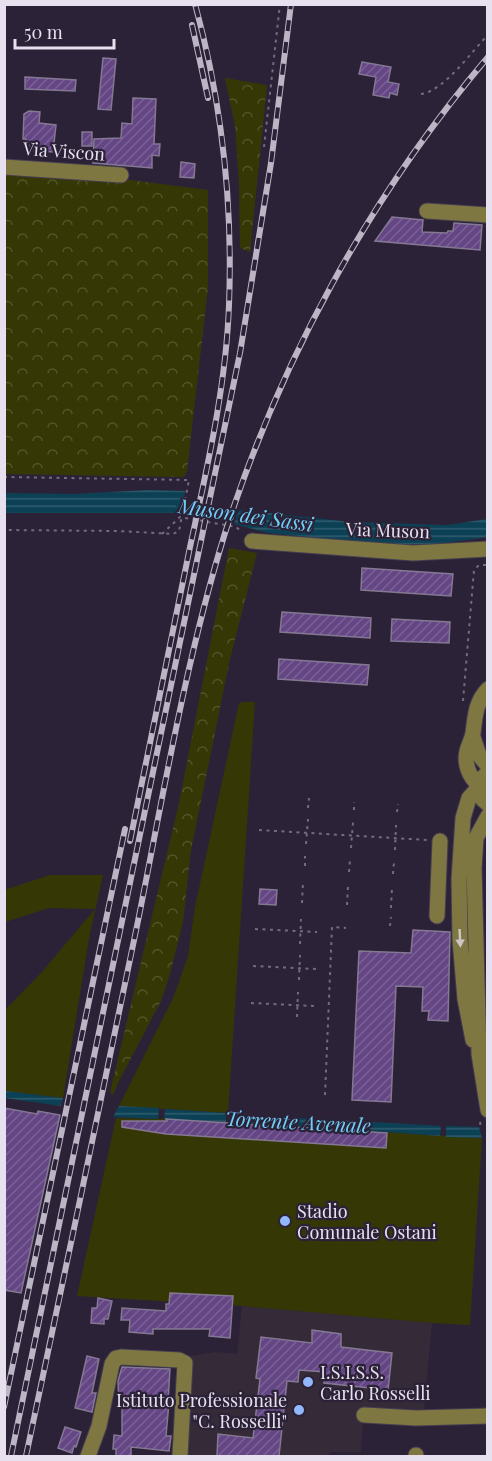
<svg xmlns="http://www.w3.org/2000/svg" width="492" height="1461" viewBox="0 0 492 1461" font-family="'Playfair Display',serif">
  <style>
    .education { fill: #352a38 }
    .green { fill: #353805 }
    .forest { fill: url(#forest-crowns) }
    .water { fill: url(#water-rules) }
    .lines { fill: none; stroke-linecap: round; stroke-linejoin: round }
    .stream { stroke: #0c4155; stroke-width: 4 }
    .building { fill: url(#building-hatch); stroke: #847893; stroke-width: 1.5 }
    .minor-casing { stroke: #463d51; stroke-width: 17 }
    .path { stroke: #746b7e; stroke-width: 2; stroke-dasharray: 3 4.5; stroke-linecap: butt }
    .minor { stroke: #7e7742; stroke-width: 15 }
    .rail-casing { stroke: #bcb5c5; stroke-width: 6 }
    .rail { stroke: #2c2237; stroke-width: 4; stroke-dasharray: 11; stroke-linecap: butt }
    .oneway { fill: #ccc6c4 }
    .poi-dot { fill: #93b7fd; stroke: #2c2237; stroke-width: 2 }
    .labels { text-anchor: middle; dominant-baseline: central; stroke-width: 4.5; stroke-linejoin: round; paint-order: stroke }
    .street-label { font-size: 18px; fill: #e6e0ef; stroke: #2c2237 }
    .poi-label { font-size: 18px; fill: #e6e0ef; stroke: #2c2237; text-anchor: start }
    .water-label { font-size: 20px; font-style: italic; fill: #6fcff8; stroke: #2c2237 }
  </style>
  <defs>
    <pattern id="forest-crowns" width="20" height="18" patternUnits="userSpaceOnUse" patternTransform="scale(1.5)"><rect width="20" height="18" fill="#353805"/><path d="M2 6a3 3 0 1 1 6 0M12 15a3 3 0 1 1 6 0" fill="none" stroke="#52542a"/></pattern>
    <pattern id="water-rules" width="6" height="5" patternUnits="userSpaceOnUse" patternTransform="scale(1.5)"><rect width="6" height="5" fill="#0c4155"/><path d="M0 2.5h6" fill="none" stroke="#2f5c6e"/></pattern>
    <pattern id="building-hatch" width="6" height="6" patternUnits="userSpaceOnUse" patternTransform="scale(1.5)"><rect width="6" height="6" fill="#644685"/><path d="M-1 1l2-2M0 6l6-6M5 7l2-2" fill="none" stroke="#7a6097"/></pattern>
  </defs>
  <rect width="100%" height="100%" fill="#2c2237"/>
  <!-- education -->
  <path class="education" d="M242,1306L432,1323L424,1410L367,1409L363,1421L361,1452H330L329,1456H185L192,1356L215,1352L237,1354Z"/>
  <!-- green -->
  <path class="green" d="M243,702H255L228,1113L119,1106L174,996L188,956L195,907L239,703Z
    M50,875H103L89,938L63,1098L5,1091V1010L41,973L95,909L49,908L5,922L4,890Z
    M116,1118L166,1119L482,1138L470,1325L432,1323L242,1306L77,1296Z"/>
  <!-- forest -->
  <path class="forest" d="M225,78L267,85L250,252L240,248L239,183L235,126Z
    M4,170L122,179L208,190V288L187,471L184,477L5,474Z
    M229,548L257,553L230,659L191,850L183,922L170,974L161,1001L119,1081L113,1095L110,1092L179,803Z"/>
  <!-- water -->
  <path class="water" d="M148,490L185,491L181,513H5V493L74,494Z
    M239,510L351,522L447,525L487,519L488,537L438,544L386,545L269,533L234,524Z
    M5,1091L63,1098L61,1106L5,1098Z
    M119,1106L159,1108L158,1119L113,1117Z
    M165,1109L226,1113V1122L164,1119Z
    M230,1114L317,1119V1127L229,1122Z
    M323,1119L441,1126L440,1136L321,1127Z
    M446,1126L479,1127L482,1138L446,1137Z"/>
  <g class="lines">
    <!-- stream -->
    <path class="stream" d="M178,505L242,517"/>
  </g>
  <!-- building -->
  <path class="building" d="M103,58L116,59L111,110L98,109Z
    M362,62L391,67L388,82L399,84L397,95L390,93L389,98L373,95L376,77L359,74Z
    M25,77L76,80L75,91L25,89Z
    M133,98L156,99L154,144H160L159,156L152,155V168L93,163L94,139L121,138L122,123L132,124Z
    M29,111L40,112L39,123L56,125L53,152L26,150V139H23L24,114Z
    M82,132H92V146H82Z
    M181,162L195,164L194,178L180,177Z
    M392,217L423,220L422,232L447,233L448,231H453L454,223L482,225L480,250L375,241Z
    M362,568L453,574L451,596L361,590Z
    M282,612L371,618L370,638L280,632Z
    M392,619L450,622L449,643L391,641Z
    M279,659L369,665L367,685L278,679Z
    M260,889L277,890L276,905L259,904Z
    M413,930L450,932L448,1021L428,1020L429,1011H422L423,987L396,986L391,1102L352,1100L359,951L411,953Z
    M4,1108L37,1114L38,1111L60,1115L21,1293L4,1290Z
    M166,1119L387,1133L386,1148L166,1134L122,1127V1121H167Z
    M170,1293L233,1296L230,1338L209,1336L210,1329H153V1334L129,1332L130,1320H121L122,1308L166,1311V1304H169Z
    M98,1298L112,1301L108,1319H104V1324L91,1323L92,1308H97Z
    M312,1330L341,1334V1347L392,1353L388,1390L324,1383L325,1372L299,1370L298,1382L287,1381L279,1456H217L218,1434L253,1438L260,1379L256,1378L261,1337L312,1343Z
    M87,1356L99,1359L92,1393H96L92,1412L75,1408Z
    M122,1367L170,1369L168,1402H169L166,1436H171L169,1451L131,1447V1456H116V1449H113L114,1435L122,1436V1406H119L118,1381Z
    M65,1427L81,1432L76,1447L74,1446L72,1453L58,1448Z"/>
  <g class="lines">
    <!-- minor casing -->
    <g class="minor-casing">
      <path id="minor" d="M4,167L121,175
        M427,211L488,215
        M252,541L413,553L488,549
        M473,737L479,755L488,766
        M488,773C475,782 475,795 488,804
        M478,784C469,777 464,763 467,751C469,744 472,739 473,733C475,716 476,701 488,689
        M488,816L476,838L474,868L479,1054L488,1110
        M437,916L440,841
        M473,1040L465,999L460,940L459,879L463,818L469,798L478,788
        M364,1415L416,1418L488,1416
        M88,1456L99,1426L112,1364L116,1358L121,1357L179,1360L185,1363L180,1456
        M416,1456V1455"/>
    </g>
    <!-- path -->
    <path class="path" d="M421,94C444,91 472,51 488,35
      M264,147L280,4
      M4,477L189,480L179,531L173,534L119,531L4,530
      M162,534L180,517L236,527L242,532
      M463,701L474,570L479,565H488
      M308,808L309,798
      M354,810V802
      M397,812L398,804
      M259,830L427,840
      M306,844L308,819
      M351,848L353,822
      M395,850L396,825
      M305,866V856
      M349,872L350,860
      M393,874L394,862
      M302,903L303,883
      M347,905L348,885
      M391,908L392,888
      M390,926L391,917
      M255,929L317,932
      M300,944L301,919
      M253,966L316,969
      M299,980L300,955
      M251,1003L314,1006
      M297,1017L298,992
      M325,1095L332,927L346,928
      M480,1122L481,1129"/>
    <!-- minor -->
    <use href="#minor" class="minor"/>
    <!-- rail casing -->
    <g class="rail-casing">
      <path id="rail" d="M192,25L208,98
        M130,841C150,743 170,645 190,547C207,468 226,387 229,305C233,203 222,103 195,4
        M4,1407L125,829
        M11,1456L240,353L271,163L291,4
        M26,1456C64,1278 101,1099 138,921C164,791 186,659 225,533C281,359 370,196 488,57"/>
    </g>
    <!-- rail -->
    <use href="#rail" class="rail"/>
  </g>
  <!-- one-way arrows -->
  <defs><path id="oneway-solid" d="M-6-.8H1V-3.2L6.5 0L1 3.2V.8H-6Z" transform="scale(1.5)"/></defs>
  <use class="oneway" href="#oneway-solid" transform="translate(460 938) rotate(87)"/>
  <!-- markers -->
  <g class="poi-dot">
    <circle cx="285" cy="1221" r="6"/>
    <circle cx="308" cy="1382" r="6"/>
    <circle cx="299" cy="1410" r="6"/>
  </g>
  <g class="labels">
    <!-- street labels -->
    <g class="street-label">
      <text transform="translate(64 151) rotate(4)">Via Viscon</text>
      <text transform="translate(388 530) rotate(2)">Via Muson</text>
    </g>
    <!-- poi labels -->
    <g class="poi-label">
      <text x="297" y="1211">Stadio<tspan x="297" dy="21">Comunale Ostani</tspan></text>
      <text x="320" y="1372">I.S.I.S.S.<tspan x="320" dy="21">Carlo Rosselli</tspan></text>
      <text x="287" y="1400" text-anchor="end">Istituto Professionale<tspan x="287" dy="21">"C. Rosselli"</tspan></text>
    </g>
    <!-- water labels -->
    <g class="water-label">
      <text transform="translate(246 514) rotate(8)">Muson dei Sassi</text>
      <text transform="translate(298 1121) rotate(3)">Torrente Avenale</text>
    </g>
  </g>
  <!-- border -->
  <rect width="492" height="1461" fill="none" stroke="#e6e0ef" stroke-width="12"/>
  <!-- scale -->
  <path d="M15 39v9h99v-9" fill="none" stroke="#e6e0ef" stroke-width="3"/>
  <text x="24" y="39" font-size="18" fill="#e6e0ef" stroke="#2c2237" stroke-width="4.5" paint-order="stroke">50 m</text>
</svg>
